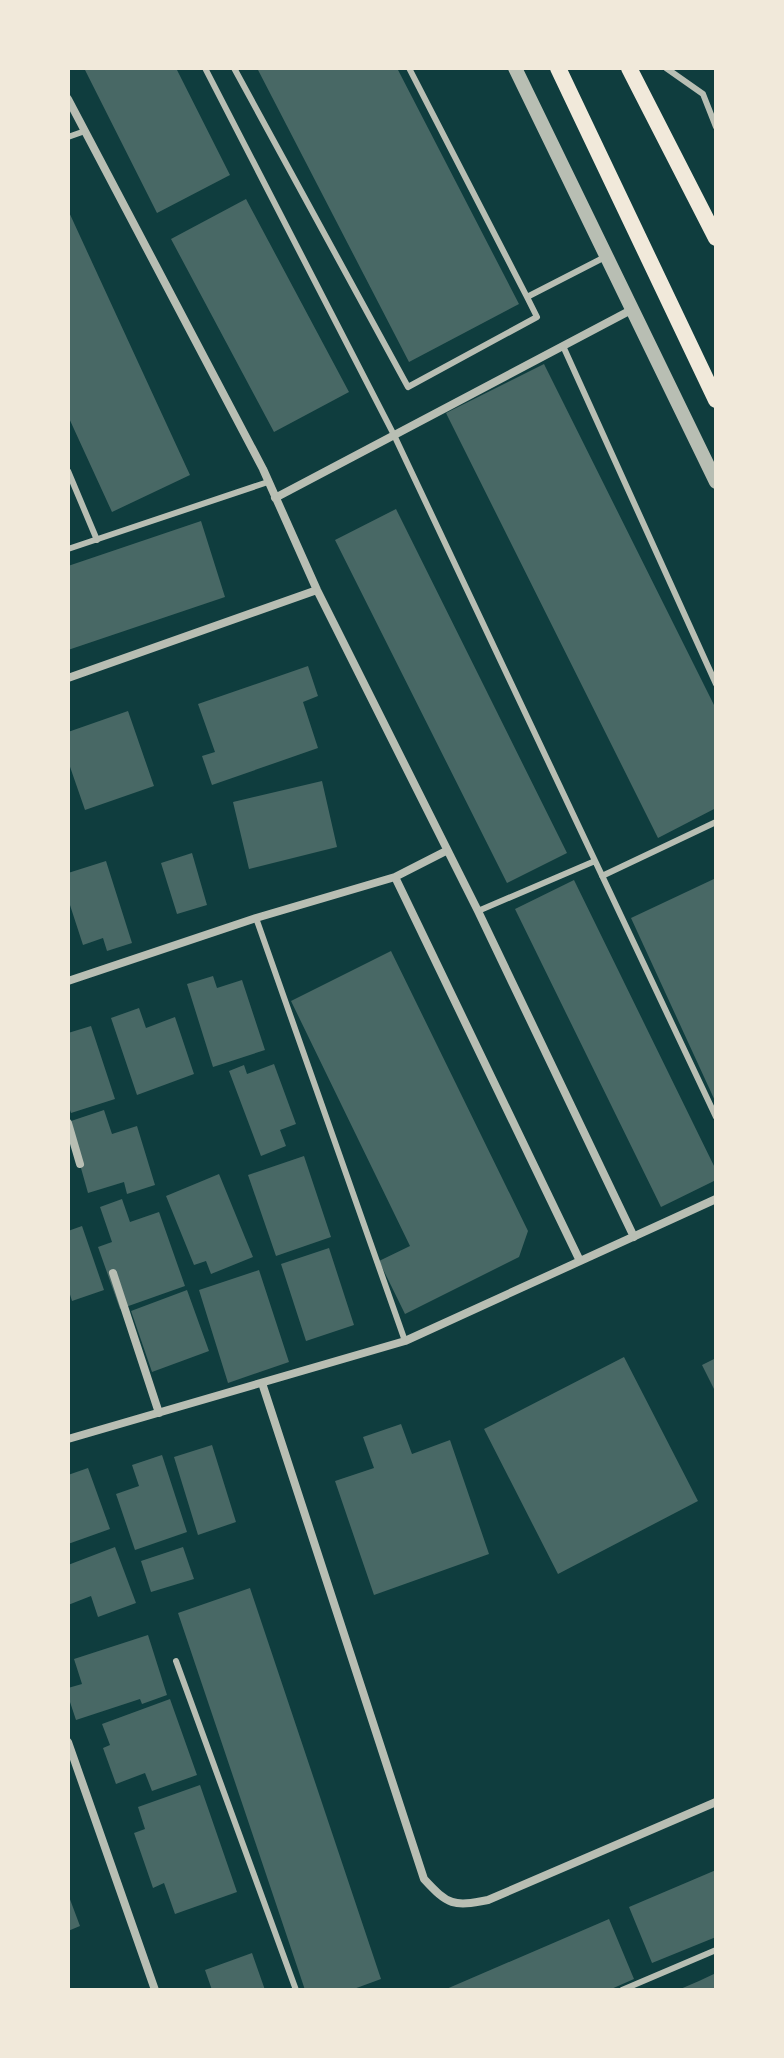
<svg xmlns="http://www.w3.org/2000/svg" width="784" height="2058" viewBox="0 0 784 2058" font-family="Figtree,sans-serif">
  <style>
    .building { fill: #486865 }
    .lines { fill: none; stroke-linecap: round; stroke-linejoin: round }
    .service { stroke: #b8beb3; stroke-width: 6 }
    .minor { stroke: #b8beb3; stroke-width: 8 }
    .tertiary { stroke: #b8beb3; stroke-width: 14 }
    .secondary { stroke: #f1e9da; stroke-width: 16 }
  </style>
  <rect width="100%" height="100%" fill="#0f3d3e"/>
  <!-- building -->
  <path class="building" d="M84,68H176L230,175L157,213Z
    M257,68H397L519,304L409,362Z
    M246,199L349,392L274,432L171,239Z
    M68,210L190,475L112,512L68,416Z
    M544,364L716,709V808L658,838L446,413Z
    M396,509L567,853L507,883L335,540Z
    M201,521L225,597L68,650V566Z
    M308,666L318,696L303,702L318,748L212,785L202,756L215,752L198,704Z
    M128,711L154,786L85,810L68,761V732Z
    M322,781L337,847L249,869L233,802Z
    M192,853L207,905L177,914L161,863Z
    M106,861L132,943L107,951L103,938L83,945L68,899V873Z
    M716,878V1103L631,918Z
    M574,880L716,1170V1180L661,1207L515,909Z
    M391,951L528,1231L519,1257L405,1314L379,1261L410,1246L291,1001Z
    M213,976L217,988L242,980L265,1050L213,1067L187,984Z
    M139,1008L146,1028L175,1017L194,1074L137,1095L111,1018Z
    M91,1026L115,1099L71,1113L68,1104V1033Z
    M274,1064L296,1124L280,1130L286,1146L261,1156L229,1071L244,1065L247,1074Z
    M104,1110L112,1134L137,1126L155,1185L127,1194L124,1182L88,1193L68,1122Z
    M304,1156L331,1237L276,1256L248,1175Z
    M219,1174L253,1257L211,1274L206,1261L194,1265L166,1196Z
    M122,1199L130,1222L159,1212L185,1286L120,1309L98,1247L112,1242L100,1207Z
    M82,1226L104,1290L72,1301L68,1288V1231Z
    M329,1248L354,1325L306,1341L281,1264Z
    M259,1270L289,1362L228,1383L199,1290Z
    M187,1290L209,1351L152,1372L131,1311Z
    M624,1357L698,1501L558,1574L484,1429Z
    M716,1358V1393L702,1365Z
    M401,1424L412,1454L450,1440L489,1554L374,1595L335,1481L374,1468L363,1437Z
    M212,1445L236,1522L198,1535L174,1457Z
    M162,1455L187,1532L135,1550L116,1494L139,1486L132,1465Z
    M88,1468L110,1529L68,1544V1475Z
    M115,1547L136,1603L98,1617L91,1596L68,1605V1565Z
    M183,1547L194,1579L151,1592L141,1561Z
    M250,1588L381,1979L351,1990H305L178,1613Z
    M148,1635L167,1695L142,1704L140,1699L76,1720L68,1696V1688L82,1684L74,1659Z
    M170,1699L197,1775L152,1791L145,1773L116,1784L103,1748L110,1745L102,1724Z
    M200,1785L237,1892L175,1914L164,1883L153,1888L134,1833L145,1829L138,1807Z
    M716,1870V1937L652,1963L629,1907Z
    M68,1894L80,1926L68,1931Z
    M609,1919L634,1979L609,1990H444Z
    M252,1953L265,1990H212L205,1970Z
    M716,1973V1990H678L699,1981Z"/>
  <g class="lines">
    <!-- service -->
    <path class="service" d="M205,68L394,435L716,1117
      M234,68L408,387L537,317L527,297
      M409,68L527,297L605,257
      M666,68L703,94L716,127
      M68,137L85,131
      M563,346L716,684
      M68,471L97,540
      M68,549L268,482
      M602,876L716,822
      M478,911L595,861
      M256,918L405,1341
      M176,1661L296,1990
      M622,1990L716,1950"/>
    <!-- minor -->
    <path class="minor" d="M68,99L263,469L317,590L478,911L634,1237
      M275,498L633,309
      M68,678L317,590
      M395,877L580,1261
      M68,981L256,918L395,877L446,851
      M68,1123L80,1164
      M113,1273L159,1413
      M262,1383L424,1879C448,1905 453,1907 488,1900L716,1802
      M68,1439L405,1341L716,1199
      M68,1742L155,1990"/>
    <!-- tertiary -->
    <path class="tertiary" d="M515,68L716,482"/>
    <!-- secondary -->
    <path class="secondary" d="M558,68L716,400
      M629,68L716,238"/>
  </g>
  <!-- border -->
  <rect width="784" height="2058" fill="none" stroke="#f1e9da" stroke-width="140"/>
</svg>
